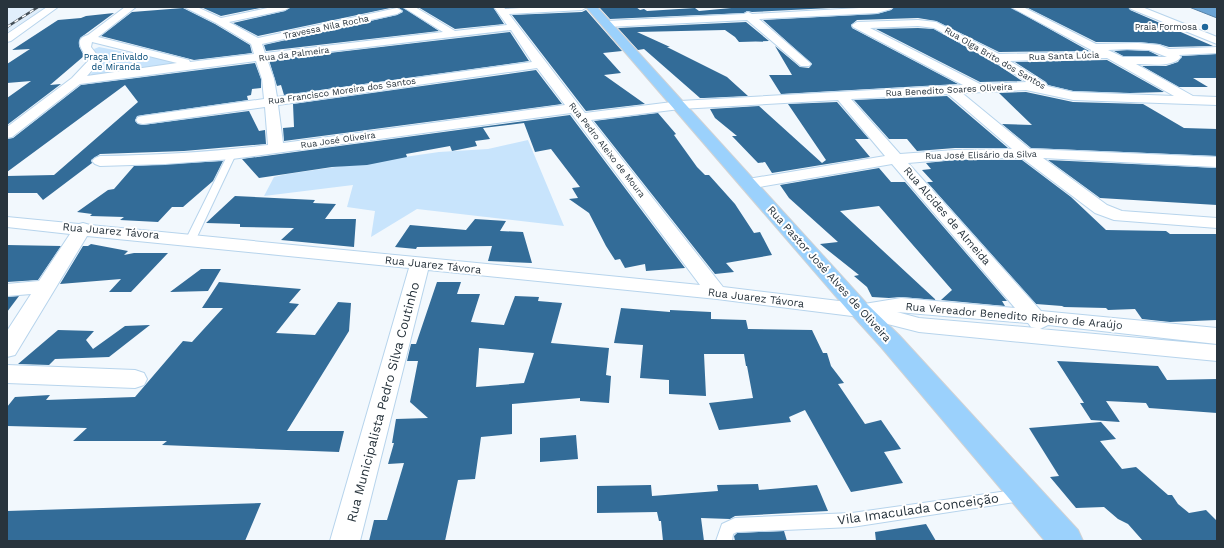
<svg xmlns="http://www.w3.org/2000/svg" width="1224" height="548" viewBox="0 0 1224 548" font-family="'Work Sans',sans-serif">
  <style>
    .built { fill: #e1effb }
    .green { fill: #c8e4fc }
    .water { fill: #6ba4d4; stroke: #5782a7 }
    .building { fill: #336c98; fill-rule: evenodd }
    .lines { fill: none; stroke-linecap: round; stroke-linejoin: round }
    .service-casing { stroke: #b7d4ec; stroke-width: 2 }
    .minor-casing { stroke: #b7d4ec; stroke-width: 2 }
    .primary-casing { stroke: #d0d2d4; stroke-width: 2 }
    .service { fill: #fff; fill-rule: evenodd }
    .minor { fill: #fff; fill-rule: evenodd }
    .primary { fill: #9bd1fc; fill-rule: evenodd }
    .rail-casing { stroke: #444f57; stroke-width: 2.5 }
    .rail { stroke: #fff; stroke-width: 1.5; stroke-dasharray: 4.5; stroke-linecap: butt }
    .poi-dot { fill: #1f679b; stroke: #fff; stroke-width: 1.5 }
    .labels { text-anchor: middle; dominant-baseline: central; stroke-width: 4; stroke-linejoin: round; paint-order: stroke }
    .far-street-label { font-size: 9px; fill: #28343d; stroke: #fff }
    .far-poi-label { font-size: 9px; fill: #28343d; stroke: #fff; text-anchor: end }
    .far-park-label { font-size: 9px; fill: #004875; stroke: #fff }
    .street-label { font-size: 11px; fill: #28343d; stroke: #fff }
    .near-street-label { font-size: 13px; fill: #28343d; stroke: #fff }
  </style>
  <rect width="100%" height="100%" fill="#f2f8fd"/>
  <!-- built -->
  <path class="built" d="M7,7H47L7,32Z"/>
  <!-- green -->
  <path class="green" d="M99,47L181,63L91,77L90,75L105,57L95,53L94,49Z
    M528,140L564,226L417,209L371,237L375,211L347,207L353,185L264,196L274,177L287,174L439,152L488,149Z"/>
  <!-- water -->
  <path class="water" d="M1189,7H1217V18Z"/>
  <!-- building -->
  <path class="building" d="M201,7H265L221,16Z
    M291,7H395L258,36L233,23L285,11Z
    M398,7H402L439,31L266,51L264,45L397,15L403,12Z
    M418,7H493L504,24L455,29Z
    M615,7H636L640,10L644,9L647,11L695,8L699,11L742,7H850L752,12L747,11L744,13L610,19L600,8Z
    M894,7H1010L1089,51L999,52L936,21L918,18L857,20L851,25L852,28L958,84L781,94L769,75H792L775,46L800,67L809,68L812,64L763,20L877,14L891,10Z
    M1026,7H1128L1130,10L1213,46L1169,47L1159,44L1138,42H1096Z
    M183,8L215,24L250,45L252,53L194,60L101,36L132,12Z
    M586,10L622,51L603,53L621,73L604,75L645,104L586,111L512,15L582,12Z
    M114,13L80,38L79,46L84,56L50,85L61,84L7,125V98L31,81L7,83V64L30,49L12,50L58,20L81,18L86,16Z
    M746,22L769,41L739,42L735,37L725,30L637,32L670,47H667L727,77L748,96L704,98H700L644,49L638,50L618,28Z
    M918,28L934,29L992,61L1022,81L980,82L876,29Z
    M510,32L529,61L284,95L281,85L277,86L269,60Z
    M1127,50L1149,51L1159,56H1123L1114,51Z
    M1217,54V78H1193L1208,87H1179L1142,66H1166L1178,62L1182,56Z
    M1107,60L1164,92L1130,93L1073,91L1048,85L1046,82L1015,62Z
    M255,63L261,79V88L252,89L251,95L247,96L248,100L143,115L137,116L135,121L138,124L143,125L249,111L259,131L265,130L266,144L184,151L100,154L91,160L92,163L43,200L37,193H7V176L54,175L138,102L125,85L7,172V139L13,138L81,85Z
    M536,70L562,104L284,141L283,128L294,127L293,104Z
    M1026,92L1073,102L1143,104L1184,128L1217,129V156L1031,148L1002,124L1032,125L999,93Z
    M947,96L1008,148H955L917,151L907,139H889L854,100Z
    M837,102L869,139H855L870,157L772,173L765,162L758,163L732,136H737L715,118L710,109L759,106L822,163L826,160L788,104Z
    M658,113L676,134L674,135L697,167L705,175H709L735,204L754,233L760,232L772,255L726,263L734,272L715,274L594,121Z
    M570,115L685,268L646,271L645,264L625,268L620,259L615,260L606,246L589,213L569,199L578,198L572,188L580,187L551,149L535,152L524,123L483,128L490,139L475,141L477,146L452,151L450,146L406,154L407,157L367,165L332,167L259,178L242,159Z
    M955,160H1022L1071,197L1106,230L1166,231L1170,234H1217V320L1170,322L1142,319L1135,309L1108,310L1106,308L1064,307L1062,306L1036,304L927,182H933L922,170L931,169L926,163Z
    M1048,160L1217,168V205L1100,198Z
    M223,161L213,181L183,207H172L158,222L120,220L124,217L90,216L92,214L77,212L108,190L114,189L134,166Z
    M879,168L891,182H905L1007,301H1002L1005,306L941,300L952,290L879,206L840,211L936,300L901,297L889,298L872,297L867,287L854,276L859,275L820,244L838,242L789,198L780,185Z
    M235,196L315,200L313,203L336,204L325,219H356L354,247L281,240L294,228L240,227V224L206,223Z
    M475,219L506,221L500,231L523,232L532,263L488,261L492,246L417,247L416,249L395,247L410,225L466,230Z
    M91,244L128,251L124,255L134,253H168L131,292H109L121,279L60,284L83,246H88Z
    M7,245L61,246L38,280L7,282Z
    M201,269H221L208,291L170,292Z
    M219,282L301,289L289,303L299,304L276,333L315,335L338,302L351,303L349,331L287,431H344L339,452L162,445L167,441H73L87,428L7,426V407L15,397L50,395L46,400L135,397L183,341L192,342L223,308H202Z
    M437,282H461L457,294H480L471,322L504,325L515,296L539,297L538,301L562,303L551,343L609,348L606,375L611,376L609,403L580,401V398L512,404V434L481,437L475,479L458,480L445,541H369L374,520H387L404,463L388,464L394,443H392L396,419L428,418L410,402L418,361H407L411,344H416ZM479,348L534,353L524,383L476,387Z
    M19,296L7,312V297Z
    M621,308L670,312V310L711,312V319L746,320L748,329L812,330L823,353H827L831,366L844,383L838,384L865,424L881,420L901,449L884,452L903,483L851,492L805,410L789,417L791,422L719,430L709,403L753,398L747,366H746L744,354H704L706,396L669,394V380L640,378L643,345L614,343Z
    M150,325L109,357L55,359L49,365L18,364L58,330L94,331L86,340L93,349L125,326Z
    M1057,361L1158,366L1167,380L1217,379V413L1149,408L1146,403L1106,401L1120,422L1091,420L1080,403H1084Z
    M1101,422L1116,439L1100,441L1122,469L1136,467L1168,495H1172L1178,504L1189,513L1206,510L1217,521V541H1143L1128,524L1118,519L1104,507L1076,508L1050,477L1059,476L1029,428Z
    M576,435L578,459L540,462V438Z
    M758,484L759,490L817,485L828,511L735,516L730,519L701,518L704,541H663L661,521H659L657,512L597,513V486L651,485L652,496L718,491L717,485Z
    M261,503L245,541H7V511Z
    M926,524L936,541H876L875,532Z
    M784,531L787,541H735L734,536L737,533Z"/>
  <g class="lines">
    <!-- service casing -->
    <g class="service-casing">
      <path id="service" d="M229,152H235L236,154L196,239L191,242L188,241L186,239Z
        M1021,489L1026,491L1028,495L1026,499L1021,501L852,527L737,532L733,534L732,541H716L722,524L735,518L852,513Z"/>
    </g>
    <!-- minor casing -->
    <g class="minor-casing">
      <path id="minor" d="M47,7H58L11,41L7,42V34Z
        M125,7H136L98,37L189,60L190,62L254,54L251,44L216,23L184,7H197L221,18L272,7H290L285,10L229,22L258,38L397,8L402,11L397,14L262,44L265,53L443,32L403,7H415L455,31L507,25L494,7H504L505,9L537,7H587L582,10L509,14L585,113L680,101L963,85L853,27L852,25L857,22L918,20L936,22L999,54L1095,52L1011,7H1023L1096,44L1138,43L1159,45L1169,49L1217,47V53L1179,55L1181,57C1172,68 1148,64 1136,64L1193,96L1217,97V105L1073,100L1026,90L962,93L1030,149L1217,157V167L1043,158L1107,205L1122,211L1217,218V228L1114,220L1095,213L1022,158L955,159L908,163L1041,311L1217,328V344L1048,325L1040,329L1217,345V361L919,332L860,317L717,299L428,270L360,541H330L409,268L87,236L15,355L7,357V331L31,294L7,296V284L39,281L70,234L7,227V217L79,224L83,223L90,225L700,285L571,113L232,159L165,164L100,166L95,164L92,161L95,158L100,156C156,155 212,152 268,145L265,107L143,124L138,123L136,120L138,117L143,116L264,99L262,79L256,61L80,84L12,137L7,138V127L72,78L89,60C83,52 72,39 88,35ZM918,26L934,28L993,60L1027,82L980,84L870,28ZM511,30L532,62L277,97L274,79L267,59ZM92,42L177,63L87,76L101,60L91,47ZM1127,49L1149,50L1167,57H1123L1108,50ZM1107,58L1174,96L1073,92L1047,86L1045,83L1010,61ZM537,68L565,105L283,143L278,105ZM948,94L1012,149L955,150L900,154L851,99ZM838,100L885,156L748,179L742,181L740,184L742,187L748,189L892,164L1015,308L901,298L864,304L723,287L591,120L680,109ZM897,312L1028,323L1031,327L1036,328L919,318Z
        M877,7H893L891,9L877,13L759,19L809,62L811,64L809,66H801L747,20L607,27L602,24L607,21L744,14L748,12L752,14Z
        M1129,7H1142L1217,37V44L1131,9Z
        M7,365L135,370L144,373L147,379L144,385L135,388L7,383Z"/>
    </g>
    <!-- primary casing -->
    <g class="primary-casing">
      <path id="primary" d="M586,7H597L868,305L899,335L1078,530L1083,541H1045L881,347L852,315Z"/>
    </g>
    <!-- service -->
    <use href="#service" class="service"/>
    <!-- minor -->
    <use href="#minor" class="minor"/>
    <!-- primary -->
    <use href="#primary" class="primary"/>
    <!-- rail casing -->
    <g class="rail-casing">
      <path id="rail" d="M7,27L38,7"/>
    </g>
    <!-- rail -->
    <use href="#rail" class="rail"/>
  </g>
  <!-- markers -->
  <circle class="poi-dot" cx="1205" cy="27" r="4"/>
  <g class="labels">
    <!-- far-street labels -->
    <g class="far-street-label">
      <text transform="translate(326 27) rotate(-12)">Travessa Nila Rocha</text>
      <text transform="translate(294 54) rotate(-7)">Rua da Palmeira</text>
      <text transform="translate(1064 56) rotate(-2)">Rua Santa Lúcia</text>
      <text transform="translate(995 58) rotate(30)">Rua Olga Brito dos Santos</text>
      <text transform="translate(949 90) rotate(-3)">Rua Benedito Soares Oliveira</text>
      <text transform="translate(342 91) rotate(-8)">Rua Francisco Moreira dos Santos</text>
      <text transform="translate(338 140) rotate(-8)">Rua José Oliveira</text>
      <text transform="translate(607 150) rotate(52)">Rua Pedro Aleixo de Moura</text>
      <text transform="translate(981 155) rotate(-1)">Rua José Elisário da Silva</text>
    </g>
    <!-- far-poi labels -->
    <g class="far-poi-label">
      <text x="1197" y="27">Praia Formosa</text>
    </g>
    <!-- far-park labels -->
    <g class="far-park-label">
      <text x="116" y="57">Praça Enivaldo<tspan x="116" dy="10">de Miranda</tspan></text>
    </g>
    <!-- street labels -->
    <g class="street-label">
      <text transform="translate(947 216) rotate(49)">Rua Alcides de Almeida</text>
      <text transform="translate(111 231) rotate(5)">Rua Juarez Távora</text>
      <text transform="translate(433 265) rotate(6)">Rua Juarez Távora</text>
      <text transform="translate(829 274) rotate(48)">Rua Pastor José Alves de Oliveira</text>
      <text transform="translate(756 298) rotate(7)">Rua Juarez Távora</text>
      <text transform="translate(1014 316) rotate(5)">Rua Vereador Benedito Ribeiro de Araújo</text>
    </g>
    <!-- near-street labels -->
    <g class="near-street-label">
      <text transform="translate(383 402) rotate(-75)">Rua Municipalista Pedro Silva Coutinho</text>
      <text transform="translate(918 509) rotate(-8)">Vila Imaculada Conceição</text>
    </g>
  </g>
  <!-- border -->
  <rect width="1224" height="548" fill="none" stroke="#28343d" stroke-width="16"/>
</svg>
